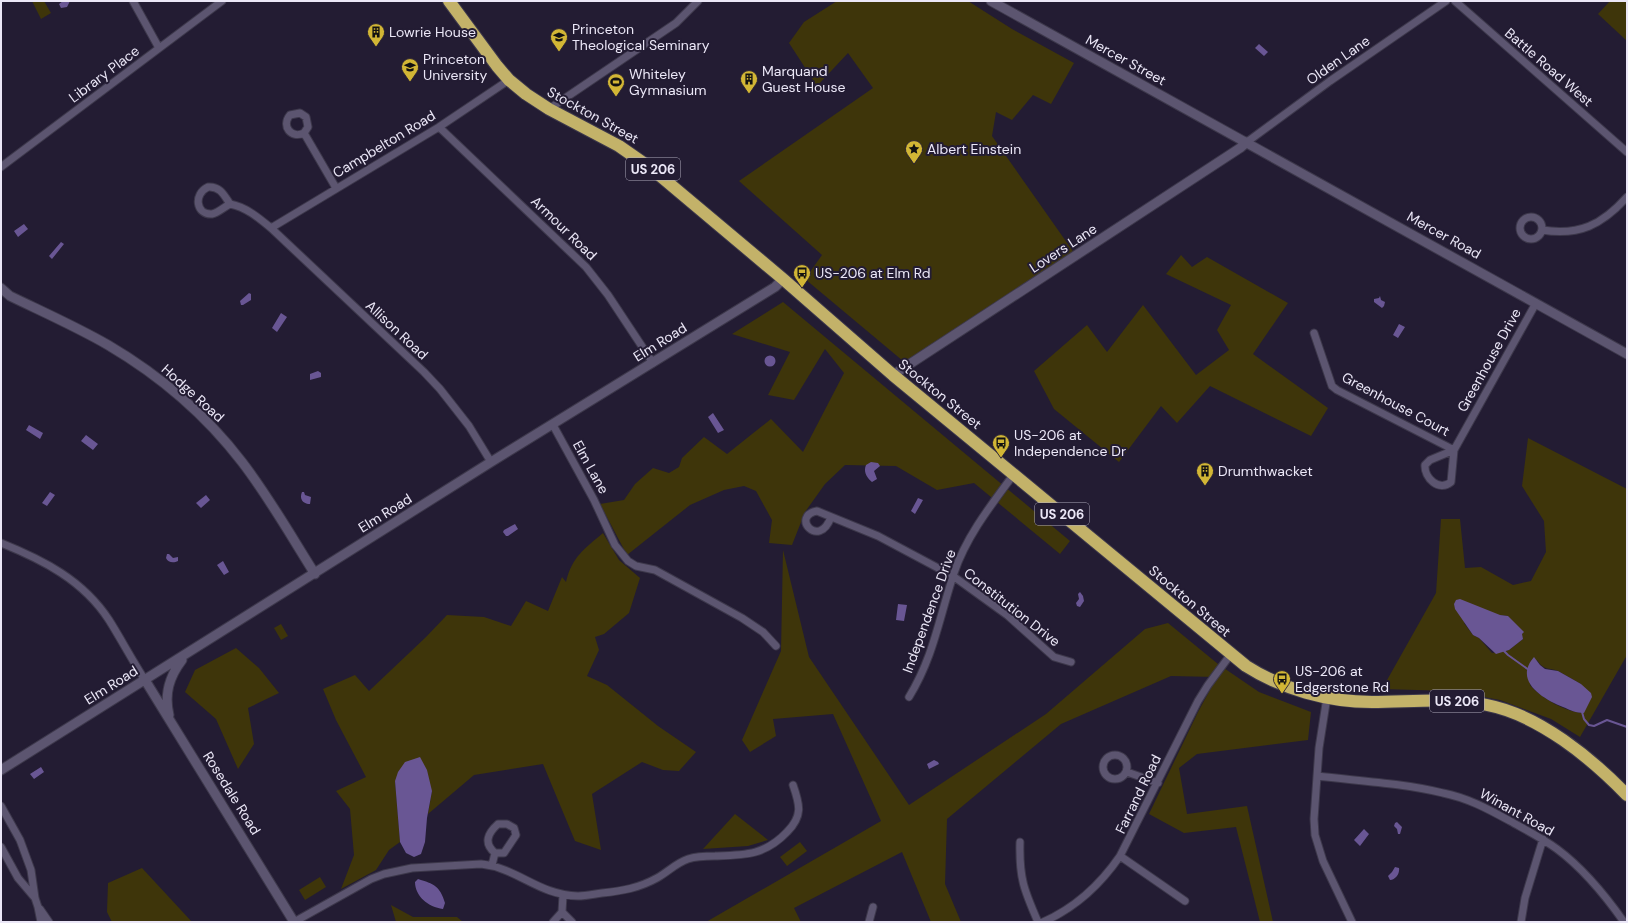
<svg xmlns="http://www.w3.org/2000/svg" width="1628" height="923" viewBox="0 0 1628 923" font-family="'DM Sans',sans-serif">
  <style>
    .green { fill: #3e350a; fill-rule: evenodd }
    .water { fill: #695694 }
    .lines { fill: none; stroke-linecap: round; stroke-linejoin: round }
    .stream { stroke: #695694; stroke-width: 2 }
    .street-casing { stroke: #3d384b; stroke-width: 9 }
    .secondary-casing { stroke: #3d384b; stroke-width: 11 }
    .highway-casing { stroke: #3d384b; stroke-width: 14 }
    .street { stroke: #5c5570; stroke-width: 7 }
    .secondary { stroke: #5c5570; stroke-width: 9 }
    .highway { stroke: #c3b269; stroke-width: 12 }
    .labels { text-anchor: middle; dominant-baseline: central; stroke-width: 4; stroke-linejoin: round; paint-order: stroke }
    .shield { fill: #231c33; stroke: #afaabc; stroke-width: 1 }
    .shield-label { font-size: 13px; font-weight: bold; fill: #ebe7f7 }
    .poi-label { font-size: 14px; fill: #ebe7f7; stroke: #231c33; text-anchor: start }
    .street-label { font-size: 14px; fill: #ebe7f7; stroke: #231c33 }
  </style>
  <rect width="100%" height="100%" fill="#231c33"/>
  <!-- green -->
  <path class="green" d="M32,1H44L51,13L41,19Z
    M837,1H968L1012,29L1074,63L1051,104L1033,95L1012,120L996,112L992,136L1077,257L909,366L805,279L822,255L739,181L873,88L848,53L817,86L789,43L804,22Z
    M1610,1H1627V41L1598,14Z
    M1181,255L1192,267L1207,257L1288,303L1253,354L1328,408L1311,436L1210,386L1177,423L1161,406L1119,462L1054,409L1034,371L1087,325L1107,352L1143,305L1196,375L1229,350L1217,330L1231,305L1166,274Z
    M783,302L1070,541L1060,554L974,483L937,490L896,466L845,465L825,484L805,512L792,545L769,543L772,520L756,491L744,486L724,490L690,505L627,555L600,504L624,500L635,484L653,468L669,473L679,467L682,458L704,437L727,454L771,419L803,452L844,373L825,349L794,400L768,395L790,352L732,334Z
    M1528,438L1627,489V655L1580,737L1551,719L1500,700L1451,691L1382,689L1436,593L1441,519H1460L1465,568L1481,567L1513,585L1531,581L1546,552L1544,521L1522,486ZM1500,615L1508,616L1523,639L1509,650L1492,653L1479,638L1473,635L1464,623ZM1537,660C1544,671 1548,667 1558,671C1566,675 1573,680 1581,684L1584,713C1567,713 1541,698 1530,685Z
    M603,533L619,560L640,578L629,613L604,634L595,637L599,650L587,676L607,685L658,726L696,752L679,771L663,770L642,762L592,794L601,850L575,841L543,764L474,775L428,814L432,791L395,781L400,842L389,850L376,870L341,889L354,855L350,809L336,791L366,777L336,720L323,689L355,675L369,691L426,637L447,615L484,617L511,626L526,601L548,611L562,577L566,582C572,557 584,549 603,533Z
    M783,550L809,657L909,805L1046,714L1145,629L1168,623L1218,664L1259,692L1311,712L1308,740L1197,754L1179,768L1187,814L1247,806L1273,922H1260L1236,827L1184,833L1149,814L1198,712L1217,677L1171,676L1061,724L947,819L945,884L961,922H931L902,852L794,908L801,922H706L881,821L833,714L773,719L776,736L750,752L742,740L781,651Z
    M281,624L288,636L281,640L274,628Z
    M236,648L259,668L279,693L248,708L254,744L238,769L216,719L185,692L195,670Z
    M735,814L768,840L748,846L703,849Z
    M800,842L807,851L787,866L780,857Z
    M142,868L192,922H112L107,912L108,883Z
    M320,877L326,887L305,900L299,890Z
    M391,905L413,917H457L463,922H396Z"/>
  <!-- water -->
  <path class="water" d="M63,1H70L67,7L61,8L59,4Z
    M1259,44L1268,52L1264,56L1255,48Z
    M24,224L28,229L18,237L14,231Z
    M61,242L64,244L52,259L49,256Z
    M249,293L251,294V300L243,305H241L240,301Z
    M1380,296L1381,300L1385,302L1384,306L1382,308L1374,302V299L1379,298Z
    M281,313L287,317L277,332L272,328Z
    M1399,324L1405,327L1398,338L1393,335Z
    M764.5 361a5.5 5.5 0 1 1 11 0a5.5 5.5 0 1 1-11 0Z
    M318,371L321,373V377L310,380V374Z
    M713,413L724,430L718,433L708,417Z
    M29,425L43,433L40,439L26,430Z
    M86,435L98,444L93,450L81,441Z
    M871,462L878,463L880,466L874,471L877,479L872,482C867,478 863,472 866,465Z
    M50,492L55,495L47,506L42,503Z
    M302,492H304L305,495L311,497L310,504C303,504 299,499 302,492Z
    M206,495L210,500L201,508L196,503Z
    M918,498L923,500L915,514L911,511Z
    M515,524L518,529L508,536H506L503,532L504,530Z
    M167,554H169L173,558L178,557V561C174,563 168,563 166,558Z
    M223,561L229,572L224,575L217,565Z
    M1080,592L1083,596L1084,601L1080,607L1077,606L1076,603L1079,599L1078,594Z
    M1460,599L1500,615L1508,616L1524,632L1522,634L1523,639L1509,650L1496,654L1479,638L1473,635L1455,609L1454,604L1456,600Z
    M898,604L907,605L904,621L896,620Z
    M1534,657L1540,665L1545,669L1558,671L1581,684L1591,693L1592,697L1584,713C1576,713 1570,710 1563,707C1543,699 1513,681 1534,657Z
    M420,757L427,770L432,791L427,818L425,842L421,854L414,857L406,853L400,842L395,781L398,772L405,762Z
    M934,760L938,762L939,764L929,769L927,764Z
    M41,767L44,772L34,779L30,774Z
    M1397,822L1402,827L1400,834H1398L1397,829L1394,826L1395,823Z
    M1364,829L1369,834L1360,846L1354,840Z
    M1395,867L1399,868C1400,873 1396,880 1390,880L1388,876L1392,872Z
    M418,879C434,884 440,886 445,903L443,909C428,907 415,896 415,882Z"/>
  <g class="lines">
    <!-- stream -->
    <path class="stream" d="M1504,651L1508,655L1529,670
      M1582,712L1584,719L1589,725L1594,726L1607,720L1627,727"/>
    <!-- street casing -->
    <g class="street-casing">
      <path id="street" d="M133,1L159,48
        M1455,1L1627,152
        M549,109L676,23L698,1
        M439,127L586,267L608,295L653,363
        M304,133C291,139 281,126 290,115L300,113L306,117L308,127L304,133L336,188
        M1247,142L1330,81L1446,1
        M1,167L222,1
        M208,187C220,186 224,195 230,204C224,207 218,213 212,214C196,215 193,194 208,187Z
        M230,204C246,207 259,218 271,228L424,372L440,389L469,426L491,462
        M1520 228a11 11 0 1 1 22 0a11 11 0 1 1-22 0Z
        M271,228L439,127L509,80
        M1542,230C1579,236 1602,225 1627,197
        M1314,333L1332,386L1337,390L1454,450
        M553,425L594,500L615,545L628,561L636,566L655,570L742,618L763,632L776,646
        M1454,450L1430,460L1425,465C1424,478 1439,492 1451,482L1454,450L1536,303
        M831,517C819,550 790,516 817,511L878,536L953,576L1007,615L1054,657L1071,662
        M1,543C43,560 83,580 109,620C121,639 132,660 145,680
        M909,697C934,656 939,618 954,573C966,537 991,505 1014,474
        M1327,697L1319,748L1314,819L1315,835L1323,861L1352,922
        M1103 767a12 12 0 1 1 24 0a12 12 0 1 1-24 0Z
        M1127,772L1158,783
        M1317,776C1359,781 1402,783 1443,793C1468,798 1488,809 1510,821C1526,830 1542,838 1557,849C1584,869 1605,895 1624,922
        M1,806L20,840L31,870L35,898L38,907L41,922
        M1020,842C1019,878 1024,890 1038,922
        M1,847L18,878L35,898
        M1120,856L1185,901
        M492,865L495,853C483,843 488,833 498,824H507L514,828L516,835L504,853H495
        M40,909L49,922
        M562,912L572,922
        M294,922L371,879L384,874L412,868L481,864C518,868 538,895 578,896C586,896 594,894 602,893C622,891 639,888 657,878C668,872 676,863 688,859C697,856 706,856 715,856C746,855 765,855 787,832C803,816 800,805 793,785
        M553,922L562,912L563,895
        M869,922L873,907
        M1043,922C1075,908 1100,885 1120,856L1198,701L1208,685L1231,654
        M1521,922L1525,898L1543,839"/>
    </g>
    <!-- secondary casing -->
    <g class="secondary-casing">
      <path id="secondary" d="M991,1L1627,354
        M1,288L10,296C43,312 77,327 108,345C159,375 206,415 242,462C269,497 291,536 315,574
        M893,375L1240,148L1247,142
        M145,680L294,922
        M169,715C164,694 169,677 182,660
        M1,770L491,462L775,287L783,279"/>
    </g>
    <!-- highway casing -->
    <g class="highway-casing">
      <path id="highway" d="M449,1L497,66L509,80L526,94L549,109L619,146L652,169L783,279L893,375L1246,666C1282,689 1328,702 1372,702C1410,702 1449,697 1487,705C1539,715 1591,758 1627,795"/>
    </g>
    <!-- street -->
    <use href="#street" class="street"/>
    <!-- secondary -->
    <use href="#secondary" class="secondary"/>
    <!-- highway -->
    <use href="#highway" class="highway"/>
  </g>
  <!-- icons -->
  <defs>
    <g id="building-pin" transform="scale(0.9)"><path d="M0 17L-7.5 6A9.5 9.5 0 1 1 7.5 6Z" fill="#d2b635" stroke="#231c33"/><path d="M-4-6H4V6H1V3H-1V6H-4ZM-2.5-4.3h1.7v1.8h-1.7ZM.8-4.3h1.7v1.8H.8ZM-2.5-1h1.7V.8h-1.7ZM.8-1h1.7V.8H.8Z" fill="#111"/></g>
    <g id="university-pin" transform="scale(0.9)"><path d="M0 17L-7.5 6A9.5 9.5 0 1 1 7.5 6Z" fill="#d2b635" stroke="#231c33"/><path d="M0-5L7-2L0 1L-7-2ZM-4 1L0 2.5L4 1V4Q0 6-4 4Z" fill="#111"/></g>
    <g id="stadium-pin" transform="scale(0.9)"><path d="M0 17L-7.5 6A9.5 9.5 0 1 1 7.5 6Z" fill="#d2b635" stroke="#231c33"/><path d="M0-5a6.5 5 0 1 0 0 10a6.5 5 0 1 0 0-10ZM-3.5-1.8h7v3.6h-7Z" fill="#111"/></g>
    <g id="sight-pin" transform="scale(0.9)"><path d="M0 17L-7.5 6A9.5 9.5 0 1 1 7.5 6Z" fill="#d2b635" stroke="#231c33"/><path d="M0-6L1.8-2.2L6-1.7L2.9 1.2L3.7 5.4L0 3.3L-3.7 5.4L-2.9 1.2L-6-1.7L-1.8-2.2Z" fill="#111"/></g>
    <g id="bus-pin" transform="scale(0.9)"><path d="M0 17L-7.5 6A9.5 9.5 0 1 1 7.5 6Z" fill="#d2b635" stroke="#231c33"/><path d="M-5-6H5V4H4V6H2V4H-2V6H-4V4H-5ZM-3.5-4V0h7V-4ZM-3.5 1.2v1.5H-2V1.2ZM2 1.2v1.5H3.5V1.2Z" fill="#111"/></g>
  </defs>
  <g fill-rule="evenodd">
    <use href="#building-pin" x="376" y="32"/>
    <use href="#university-pin" x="559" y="37"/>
    <use href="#university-pin" x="410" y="67"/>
    <use href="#building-pin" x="749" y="79"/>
    <use href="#stadium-pin" x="616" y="82"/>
    <use href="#sight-pin" x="914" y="149"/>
    <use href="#bus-pin" x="802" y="273"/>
    <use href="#bus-pin" x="1001" y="443"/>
    <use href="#building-pin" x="1205" y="471"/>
    <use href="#bus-pin" x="1282" y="679"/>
  </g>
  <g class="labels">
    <!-- shield labels -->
    <g class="shield">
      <rect x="626" y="158" width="54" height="22" rx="3"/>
      <rect x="1035" y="503" width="54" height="22" rx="3"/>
      <rect x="1430" y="690" width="54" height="22" rx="3"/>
    </g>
    <g class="shield-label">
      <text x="653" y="169">US 206</text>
      <text x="1062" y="514">US 206</text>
      <text x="1457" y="701">US 206</text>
    </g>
    <!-- poi labels -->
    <g class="poi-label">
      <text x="572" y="29">Princeton<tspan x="572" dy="16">Theological Seminary</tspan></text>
      <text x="389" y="32">Lowrie House</text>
      <text x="423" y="59">Princeton<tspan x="423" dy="16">University</tspan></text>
      <text x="762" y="71">Marquand<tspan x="762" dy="16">Guest House</tspan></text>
      <text x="629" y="74">Whiteley<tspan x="629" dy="16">Gymnasium</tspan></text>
      <text x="927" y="149">Albert Einstein</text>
      <text x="815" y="273">US-206 at Elm Rd</text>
      <text x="1014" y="435">US-206 at<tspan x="1014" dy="16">Independence Dr</tspan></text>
      <text x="1218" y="471">Drumthwacket</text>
      <text x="1295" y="671">US-206 at<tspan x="1295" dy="16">Edgerstone Rd</tspan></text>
    </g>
    <!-- street labels -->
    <g class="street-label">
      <text transform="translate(1126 60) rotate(29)">Mercer Street</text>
      <text transform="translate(1338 60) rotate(-35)">Olden Lane</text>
      <text transform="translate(1549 67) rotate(41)">Battle Road West</text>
      <text transform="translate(104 74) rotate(-37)">Library Place</text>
      <text transform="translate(593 115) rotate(29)">Stockton Street</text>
      <text transform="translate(384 144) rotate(-31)">Campbelton Road</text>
      <text transform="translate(564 228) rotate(44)">Armour Road</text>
      <text transform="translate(1444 235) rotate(29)">Mercer Road</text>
      <text transform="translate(1063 248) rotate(-33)">Lovers Lane</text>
      <text transform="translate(397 330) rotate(43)">Allison Road</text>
      <text transform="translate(660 342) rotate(-32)">Elm Road</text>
      <text transform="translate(1489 360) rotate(-61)">Greenhouse Drive</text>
      <text transform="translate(193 393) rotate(42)">Hodge Road</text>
      <text transform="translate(940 394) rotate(39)">Stockton Street</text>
      <text transform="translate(1396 404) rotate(28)">Greenhouse Court</text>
      <text transform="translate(591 467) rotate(61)">Elm Lane</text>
      <text transform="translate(385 513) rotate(-32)">Elm Road</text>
      <text transform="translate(1190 601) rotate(40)">Stockton Street</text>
      <text transform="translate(1012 607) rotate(38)">Constitution Drive</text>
      <text transform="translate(929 611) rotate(-70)">Independence Drive</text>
      <text transform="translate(111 685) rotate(-32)">Elm Road</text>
      <text transform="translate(232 793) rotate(58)">Rosedale Road</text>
      <text transform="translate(1138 794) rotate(-64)">Farrand Road</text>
      <text transform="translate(1517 812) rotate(29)">Winant Road</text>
    </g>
  </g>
  <!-- border -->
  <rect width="1628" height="923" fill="none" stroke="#ebe7f7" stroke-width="4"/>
</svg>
